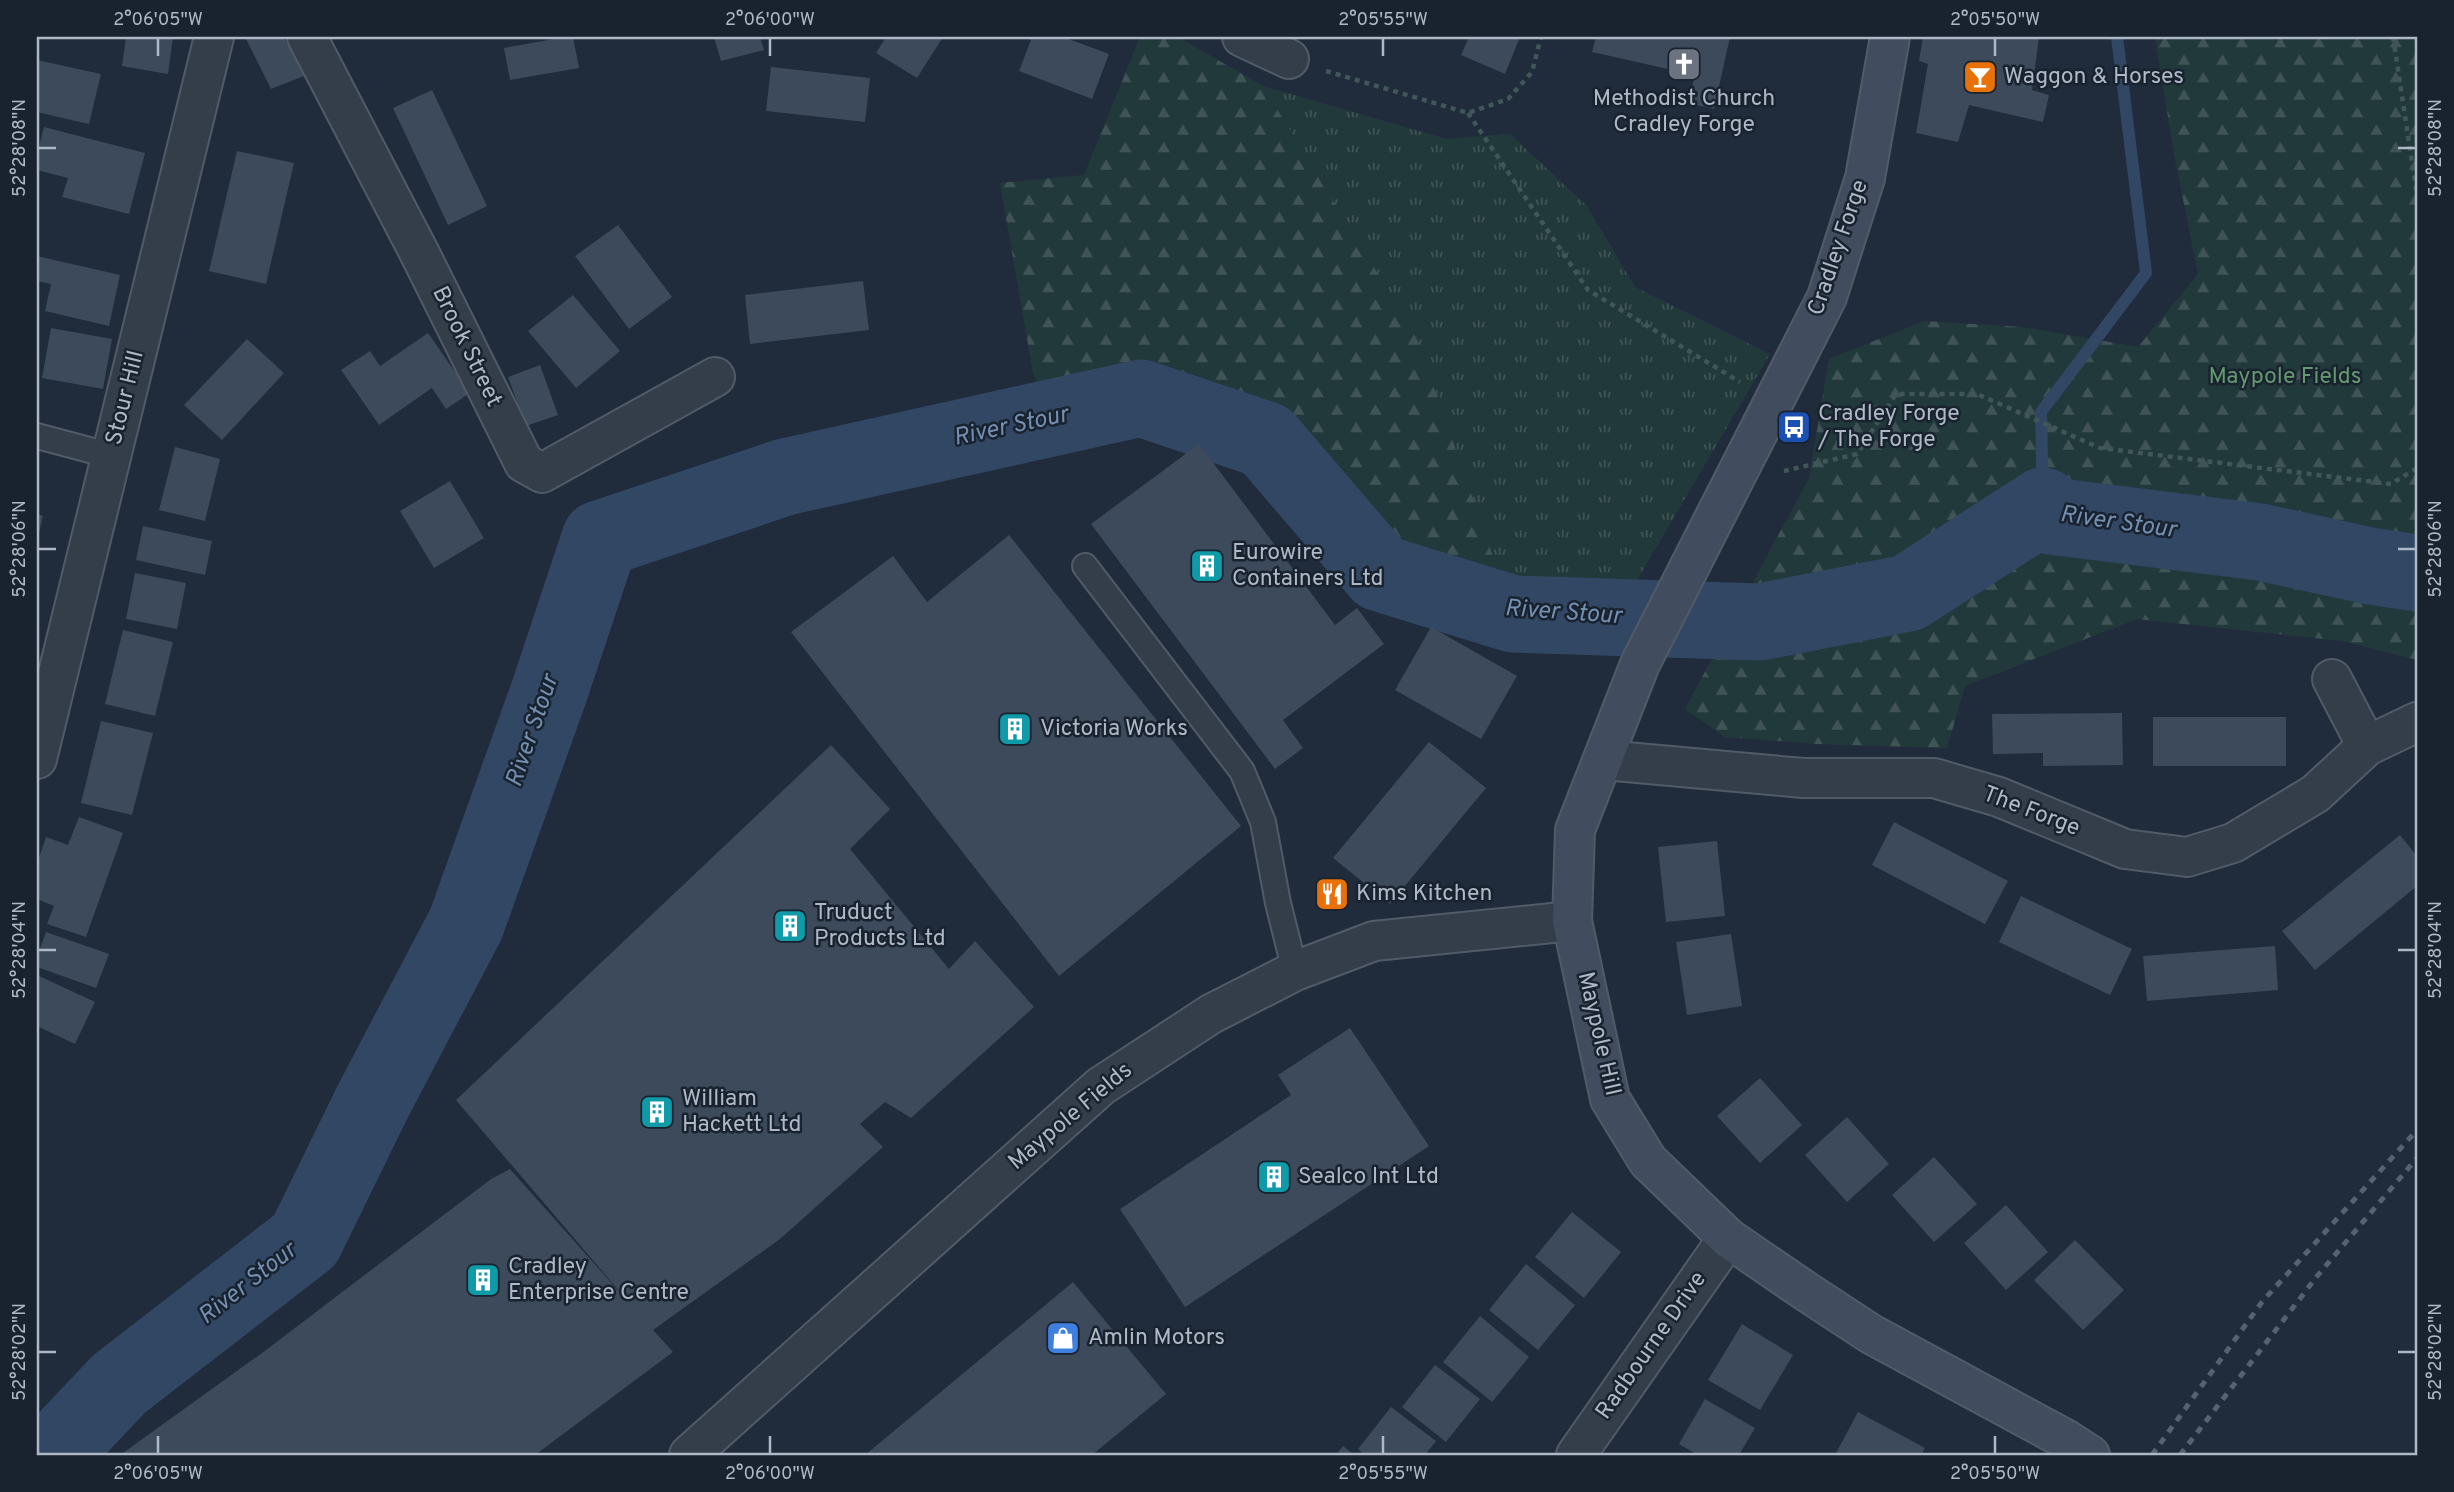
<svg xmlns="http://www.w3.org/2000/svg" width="2454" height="1492" viewBox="0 0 2454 1492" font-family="Overpass,sans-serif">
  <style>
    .grass { fill: url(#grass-tufts) }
    .forest { fill: url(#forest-firs) }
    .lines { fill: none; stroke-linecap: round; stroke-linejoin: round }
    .stream { stroke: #324763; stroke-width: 12 }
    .river { stroke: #324763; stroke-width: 77 }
    .building { fill: #3c4a5b }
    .service-casing { stroke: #515b68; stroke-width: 28 }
    .minor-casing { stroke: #515b68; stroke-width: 42 }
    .tertiary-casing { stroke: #515b68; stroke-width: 42 }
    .secondary-casing { stroke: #515b68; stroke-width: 42 }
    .path { stroke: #405659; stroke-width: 4.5; stroke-dasharray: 5 5; stroke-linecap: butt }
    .service { stroke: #343e4b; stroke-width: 24 }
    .minor { stroke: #343e4b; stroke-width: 38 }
    .tertiary { stroke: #343e4b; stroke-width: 38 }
    .secondary { stroke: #414d5e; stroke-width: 38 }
    .rail { stroke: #556272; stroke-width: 5; stroke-dasharray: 7 7; stroke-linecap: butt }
    .ticks { fill: none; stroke: #aeb8c7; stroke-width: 2.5 }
    .labels { text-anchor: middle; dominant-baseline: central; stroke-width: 5; stroke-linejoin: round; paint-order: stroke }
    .poi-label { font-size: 23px; fill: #aeb8c7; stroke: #19232f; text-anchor: start }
    .street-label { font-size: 23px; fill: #aeb8c7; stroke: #19232f }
    .park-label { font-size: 23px; fill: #64996f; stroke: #19232f }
    .water-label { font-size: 24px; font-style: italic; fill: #748fb2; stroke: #19232f }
    .neatline { fill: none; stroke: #aeb8c7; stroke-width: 2.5 }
    .ticks-label { font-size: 18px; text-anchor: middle; fill: #aeb8c7 }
  </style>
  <defs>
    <pattern id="grass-tufts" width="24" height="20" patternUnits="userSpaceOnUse" patternTransform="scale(1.75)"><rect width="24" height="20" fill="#22393c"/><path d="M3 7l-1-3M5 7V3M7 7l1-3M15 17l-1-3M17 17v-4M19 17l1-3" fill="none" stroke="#405457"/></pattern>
    <pattern id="forest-firs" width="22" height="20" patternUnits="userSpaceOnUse" patternTransform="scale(1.75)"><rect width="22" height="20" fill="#22393c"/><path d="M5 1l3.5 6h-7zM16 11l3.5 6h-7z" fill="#405457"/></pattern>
  </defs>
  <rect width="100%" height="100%" fill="#202c3b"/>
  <!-- grass -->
  <path class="grass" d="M1263,86L1447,139L1510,134L1587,206L1635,287L1770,354L1626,599L1605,617L1513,614L1417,338Z"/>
  <!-- forest -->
  <path class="forest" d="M1140,37H1178L1263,86L1417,338L1513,614L1380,573L1266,440L1141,398L1053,416L1033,373L1000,183L1084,175Z
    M2155,37H2417V660L2342,641L2137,619L1965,686L1947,748L1816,744L1725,737L1685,709L1809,478L1829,359L1924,321L2023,327L2138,347L2198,274L2174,154Z"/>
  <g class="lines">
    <!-- stream -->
    <path class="stream" d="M2043,506L2041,412L2146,273L2117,37"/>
    <!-- river -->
    <path class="river" d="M52,1455L119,1384L305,1240L372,1103L466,924L549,692L600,539L785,477L1141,398L1266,440L1380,573L1513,614L1760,622L1908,593L2043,506L2051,516L2260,542L2370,566L2417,573"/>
  </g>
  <!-- building -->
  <path class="building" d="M126,37H173L168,74L122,66Z
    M245,37H284L304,76L271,89Z
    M565,37H573L579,68L510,80L504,48Z
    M714,37H760L764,50L721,61Z
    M886,37H943L917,78L876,53Z
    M1032,37H1063L1109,54L1092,99L1019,71Z
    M1469,37H1520L1505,74L1461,55Z
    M1596,37H1730L1714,109L1688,103L1695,75L1592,52Z
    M1923,37H2039L2032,90L2049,95L2043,122L1969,105L1958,142L1916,133L1928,64L1919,61Z
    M37,60L101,74L89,124L37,112Z
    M771,67L870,78L865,122L766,111Z
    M432,90L487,206L448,225L393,108Z
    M44,127L145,153L129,214L62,197L68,178L37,170V154Z
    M237,151L294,163L266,284L209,271Z
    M618,225L672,297L629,329L575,256Z
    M37,256L120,275L109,326L45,311L51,284L37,281Z
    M863,281L869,330L750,344L745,295Z
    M573,295L620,351L576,388L528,331Z
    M51,328L112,339L103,389L42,378Z
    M428,333L470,393L446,409L432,388L379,425L341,370L370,351L380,366Z
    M247,339L284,373L222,440L184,405Z
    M540,365L558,415L526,426L508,377Z
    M1199,444L1335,625L1357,608L1384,644L1283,720L1303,748L1275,769L1091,524Z
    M175,447L220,459L205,521L159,510Z
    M450,481L484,538L434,568L400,511Z
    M37,514L43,516L38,537H37Z
    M143,526L212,541L205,575L136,560Z
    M1009,535L1241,826L1059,976L791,632L893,556L927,602Z
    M135,573L186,583L177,629L126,619Z
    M1431,627L1517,676L1481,739L1395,690Z
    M123,630L173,642L155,716L105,704Z
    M2122,713L2123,765L2043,766V753L1993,754L1992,714Z
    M2153,717H2286V766H2153Z
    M101,721L153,733L132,815L81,803Z
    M1429,742L1486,788L1390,904L1333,858Z
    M831,745L890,809L850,849L949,969L975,941L1034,1007L911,1118L885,1102L860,1124L883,1147L780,1239L653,1330L673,1352L535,1455H120L262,1353L491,1179L510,1169L632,1306L456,1100Z
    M79,817L123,833L86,937L47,924L54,906L37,899V864L46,837L68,845Z
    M1894,822L2008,881L1985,924L1872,865Z
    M2400,835L2417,856V886L2315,970L2282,931Z
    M1717,841L1725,916L1666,922L1658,847Z
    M2021,896L2132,949L2110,995L1999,942Z
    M46,932L109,954L96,988L37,967V957Z
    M1731,934L1742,1006L1687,1015L1676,942Z
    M2275,946L2278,990L2147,1001L2143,956Z
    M37,975L95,1002L75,1044L37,1026Z
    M1350,1028L1429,1146L1185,1307L1120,1209L1291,1095L1278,1075Z
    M1760,1078L1802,1125L1760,1163L1717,1116Z
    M1847,1117L1889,1164L1847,1202L1805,1155Z
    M1934,1157L1977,1204L1934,1242L1892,1195Z
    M2006,1205L2048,1252L2006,1290L1964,1243Z
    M1572,1212L1621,1252L1584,1298L1535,1257Z
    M2075,1240L2124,1290L2083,1330L2034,1280Z
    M1526,1264L1575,1305L1538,1350L1489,1310Z
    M1073,1282L1166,1394L1092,1455H865Z
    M1480,1316L1529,1357L1492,1402L1443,1362Z
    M1742,1324L1793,1355L1760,1410L1708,1380Z
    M1435,1365L1480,1399L1446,1442L1402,1407Z
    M1705,1399L1755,1428L1739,1455H1698L1679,1444Z
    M1391,1407L1436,1441L1425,1455H1365L1358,1449Z
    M1858,1412L1925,1448L1921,1455H1835Z
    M1343,1446L1354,1455H1336Z"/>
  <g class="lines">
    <!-- service casing -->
    <g class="service-casing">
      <path id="service" d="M37,436L112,456
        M1085,566L1242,771L1263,822L1278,903L1295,971"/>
    </g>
    <!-- minor casing -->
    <g class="minor-casing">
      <path id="minor" d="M307,37L421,256L524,463L542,473L715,377
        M1242,37L1289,59
        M2332,679L2367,746
        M37,759L214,37
        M1604,760L1803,778H1934L1999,797L2125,849L2187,857L2233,843L2315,794L2367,746L2417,722
        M1576,1455L1728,1238"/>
    </g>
    <!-- tertiary casing -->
    <g class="tertiary-casing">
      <path id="tertiary" d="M689,1455L1101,1086L1211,1014L1295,971L1374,941L1572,921"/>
    </g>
    <!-- secondary casing -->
    <g class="secondary-casing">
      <path id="secondary" d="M1890,37L1865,178L1827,297L1640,664L1575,830L1572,921L1610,1099L1648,1161L1728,1238L1804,1290L1871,1334L2067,1440L2090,1455"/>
    </g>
    <!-- path -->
    <path class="path" d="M2393,37L2417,195
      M1326,71L1468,113L1508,99L1532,72L1541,37
      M1468,113L1588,290L1740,382
      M1784,471L1857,454L1896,394H1977L2100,448L2391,484L2417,468"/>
    <!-- service -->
    <use href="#service" class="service"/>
    <!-- minor -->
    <use href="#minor" class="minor"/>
    <!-- tertiary -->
    <use href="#tertiary" class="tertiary"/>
    <!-- secondary -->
    <use href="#secondary" class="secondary"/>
    <!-- rail -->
    <path class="rail" d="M2152,1455L2262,1302L2417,1130
      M2180,1455L2318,1275L2417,1158"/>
  </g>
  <!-- ticks -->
  <path class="ticks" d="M158,38V56M770,38V56M1383,38V56M1995,38V56M38,148H56M2398,148H2416M38,549H56M2398,549H2416M38,950H56M2398,950H2416M38,1352H56M2398,1352H2416M158,1436V1454M770,1436V1454M1383,1436V1454M1995,1436V1454"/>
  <!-- icons -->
  <defs>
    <g id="church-square" transform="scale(1.75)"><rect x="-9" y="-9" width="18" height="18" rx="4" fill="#6b7280" stroke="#19232f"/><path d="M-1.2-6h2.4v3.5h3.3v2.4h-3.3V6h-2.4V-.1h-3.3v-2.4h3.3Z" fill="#fff"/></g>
    <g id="bar-square" transform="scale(1.75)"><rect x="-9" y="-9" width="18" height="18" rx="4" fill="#e8710a" stroke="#19232f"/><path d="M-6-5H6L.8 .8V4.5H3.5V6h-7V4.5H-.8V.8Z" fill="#fff"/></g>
    <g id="bus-square" transform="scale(1.75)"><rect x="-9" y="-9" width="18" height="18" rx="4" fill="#1a4fb4" stroke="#19232f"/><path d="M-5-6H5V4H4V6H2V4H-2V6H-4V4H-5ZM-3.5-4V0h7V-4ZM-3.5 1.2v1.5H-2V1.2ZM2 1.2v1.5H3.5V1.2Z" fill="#fff"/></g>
    <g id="building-square" transform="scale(1.75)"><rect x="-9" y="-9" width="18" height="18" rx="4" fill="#0f9aa8" stroke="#19232f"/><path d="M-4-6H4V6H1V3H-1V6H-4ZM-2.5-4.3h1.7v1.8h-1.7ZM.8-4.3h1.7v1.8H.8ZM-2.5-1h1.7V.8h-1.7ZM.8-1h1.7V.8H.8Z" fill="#fff"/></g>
    <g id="restaurant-square" transform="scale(1.75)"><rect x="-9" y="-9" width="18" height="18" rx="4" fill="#e8710a" stroke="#19232f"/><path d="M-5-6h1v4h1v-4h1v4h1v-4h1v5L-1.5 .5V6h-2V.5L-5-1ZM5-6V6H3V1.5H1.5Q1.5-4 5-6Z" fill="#fff"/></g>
    <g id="shop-square" transform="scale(1.75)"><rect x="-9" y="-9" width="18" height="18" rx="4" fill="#3f7fe0" stroke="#19232f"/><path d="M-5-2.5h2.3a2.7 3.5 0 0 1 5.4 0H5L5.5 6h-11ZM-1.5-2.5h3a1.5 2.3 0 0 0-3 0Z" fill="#fff"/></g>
  </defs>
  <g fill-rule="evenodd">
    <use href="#church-square" x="1684" y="64"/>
    <use href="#bar-square" x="1980" y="77"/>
    <use href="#bus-square" x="1794" y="427"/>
    <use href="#building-square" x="1207" y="566"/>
    <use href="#building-square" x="1015" y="729"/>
    <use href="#restaurant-square" x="1332" y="894"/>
    <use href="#building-square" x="790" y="926"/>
    <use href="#building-square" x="657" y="1112"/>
    <use href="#building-square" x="1274" y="1177"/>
    <use href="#building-square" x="483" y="1280"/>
    <use href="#shop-square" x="1063" y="1338"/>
  </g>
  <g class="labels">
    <!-- poi labels -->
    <g class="poi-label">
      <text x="2004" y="77">Waggon &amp; Horses</text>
      <text x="1684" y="99" text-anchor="middle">Methodist Church<tspan x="1684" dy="26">Cradley Forge</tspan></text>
      <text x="1818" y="414">Cradley Forge<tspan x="1818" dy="26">/ The Forge</tspan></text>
      <text x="1232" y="553">Eurowire<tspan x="1232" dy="26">Containers Ltd</tspan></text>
      <text x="1040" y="729">Victoria Works</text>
      <text x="1356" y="894">Kims Kitchen</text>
      <text x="814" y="913">Truduct<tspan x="814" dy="26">Products Ltd</tspan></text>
      <text x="682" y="1099">William<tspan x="682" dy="26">Hackett Ltd</tspan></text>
      <text x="1298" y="1177">Sealco Int Ltd</text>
      <text x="508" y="1267">Cradley<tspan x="508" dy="26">Enterprise Centre</tspan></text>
      <text x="1088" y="1338">Amlin Motors</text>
    </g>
    <!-- street labels -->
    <g class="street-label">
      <text transform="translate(1839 248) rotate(-71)">Cradley Forge</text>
      <text transform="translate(466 347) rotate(64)">Brook Street</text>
      <text transform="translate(126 398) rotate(-76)">Stour Hill</text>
      <text transform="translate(2031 812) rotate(21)">The Forge</text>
      <text transform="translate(1598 1034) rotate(77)">Maypole Hill</text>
      <text transform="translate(1071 1117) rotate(-40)">Maypole Fields</text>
      <text transform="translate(1652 1346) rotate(-55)">Radbourne Drive</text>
    </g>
    <!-- park labels -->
    <g class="park-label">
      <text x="2285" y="377">Maypole Fields</text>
    </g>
    <!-- water labels -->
    <g class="water-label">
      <text transform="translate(1011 427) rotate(-12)">River Stour</text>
      <text transform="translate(2118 523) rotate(8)">River Stour</text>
      <text transform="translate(1563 613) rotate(4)">River Stour</text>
      <text transform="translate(533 731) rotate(-71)">River Stour</text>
      <text transform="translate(248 1284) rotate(-38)">River Stour</text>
    </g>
  </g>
  <!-- border -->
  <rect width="2454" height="1492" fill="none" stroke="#19232f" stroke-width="77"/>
  <rect x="38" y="38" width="2378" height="1416" class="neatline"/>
  <g class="ticks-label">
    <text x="158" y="25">2°06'05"W</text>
    <text x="770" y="25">2°06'00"W</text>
    <text x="1383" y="25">2°05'55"W</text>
    <text x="1995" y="25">2°05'50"W</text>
    <text transform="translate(19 148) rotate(-90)" y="6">52°28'08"N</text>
    <text transform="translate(2435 148) rotate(-90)" y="6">52°28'08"N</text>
    <text transform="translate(19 549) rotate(-90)" y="6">52°28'06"N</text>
    <text transform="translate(2435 549) rotate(-90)" y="6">52°28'06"N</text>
    <text transform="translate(19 950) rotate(-90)" y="6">52°28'04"N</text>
    <text transform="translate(2435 950) rotate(-90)" y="6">52°28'04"N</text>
    <text transform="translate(19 1352) rotate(-90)" y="6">52°28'02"N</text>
    <text transform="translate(2435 1352) rotate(-90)" y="6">52°28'02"N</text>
    <text x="158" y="1479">2°06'05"W</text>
    <text x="770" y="1479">2°06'00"W</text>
    <text x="1383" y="1479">2°05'55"W</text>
    <text x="1995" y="1479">2°05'50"W</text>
  </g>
</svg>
